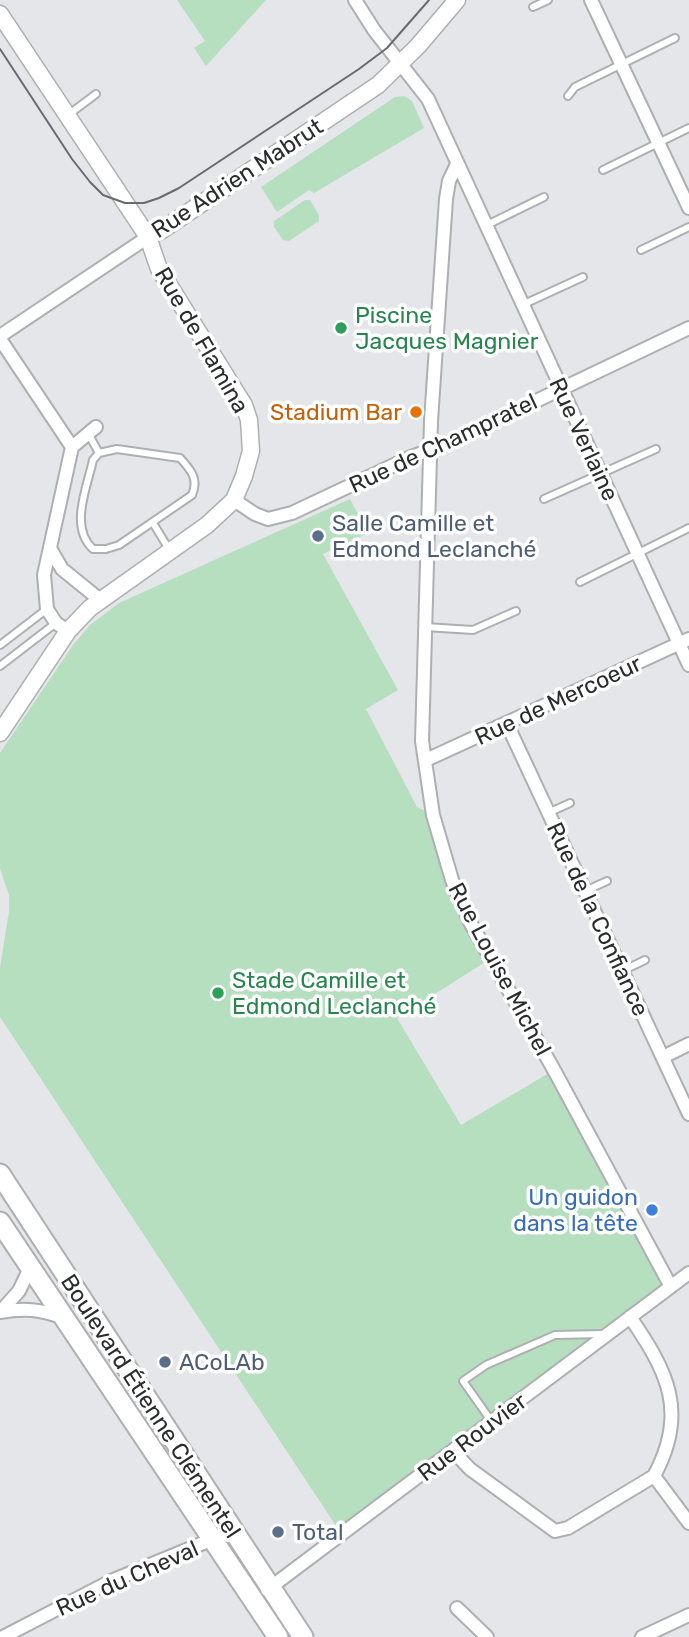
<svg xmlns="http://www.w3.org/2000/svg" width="689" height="1637" viewBox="0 0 689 1637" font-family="Rubik,sans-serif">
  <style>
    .green { fill: #b6dfc0 }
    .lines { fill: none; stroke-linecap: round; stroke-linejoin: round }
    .service-casing { stroke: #aeafb2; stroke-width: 10 }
    .minor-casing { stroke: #aeafb2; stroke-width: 16 }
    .tertiary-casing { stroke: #aeafb2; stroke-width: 19 }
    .primary-casing { stroke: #aeafb2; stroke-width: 23 }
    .service { stroke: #fff; stroke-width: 6 }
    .minor { stroke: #fff; stroke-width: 12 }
    .tertiary { stroke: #fff; stroke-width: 16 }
    .primary { stroke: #fff; stroke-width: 19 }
    .tram { stroke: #696a6c; stroke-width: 2 }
    .leisure-dot { fill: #2e9e5b; stroke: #fff; stroke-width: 2.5 }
    .food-dot { fill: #e8710a; stroke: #fff; stroke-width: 2.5 }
    .service-dot { fill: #5c6f8a; stroke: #fff; stroke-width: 2.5 }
    .shop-dot { fill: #3f7fe0; stroke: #fff; stroke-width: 2.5 }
    .labels { text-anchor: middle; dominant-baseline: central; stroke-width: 7; stroke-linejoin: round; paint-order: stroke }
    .street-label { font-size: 23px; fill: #2b2c2d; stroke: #fff }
    .leisure-label { font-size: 23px; fill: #27864d; stroke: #fff; text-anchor: start }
    .food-label { font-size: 23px; fill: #c56008; stroke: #fff; text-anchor: end }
    .service-label { font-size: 23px; fill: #4e5e75; stroke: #fff; text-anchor: start }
    .shop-label { font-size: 23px; fill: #366cbe; stroke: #fff; text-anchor: end }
  </style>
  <rect width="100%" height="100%" fill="#e5e6e9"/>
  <!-- green -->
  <path class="green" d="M177,0H266L206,66L194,48L205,41Z
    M404,96L412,101L424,128L314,193L309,190L277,212L261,187L395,97Z
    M305,200H310L319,215V221L289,241L283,240L274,227V221Z
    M350,499L368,533L323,554L398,690L366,709L417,807L433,815L452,880L490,959L397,1018L461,1125L554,1070L670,1285L342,1535L0,1017V968L9,911V895L0,869V753L73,645L90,625L119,603Z"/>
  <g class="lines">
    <!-- service casing -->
    <g class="service-casing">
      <path id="service" d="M533,7L548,0
        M568,96L575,87L675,38
        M68,115L96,94
        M603,170L689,128
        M487,225L544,197
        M641,250L689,227
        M522,305L583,277
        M89,435L99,453
        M117,449L180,458C191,470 199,479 192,495L119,545L106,549H93C69,527 87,488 93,460L99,453Z
        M544,499L656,449
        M153,523L170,551
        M580,582L689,528
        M425,627L473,630L516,611
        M0,645L47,609
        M0,666L56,623
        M548,813L570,803
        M585,891L607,881
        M622,971L645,960
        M492,1422L463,1381L486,1365L555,1335L604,1334"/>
    </g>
    <!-- minor casing -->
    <g class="minor-casing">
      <path id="minor" d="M355,0L374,30L428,99L689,665
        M591,0L689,208
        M457,164L449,181L446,199L431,421L422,741L433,815L452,880L470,922L554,1070L670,1285
        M0,336L148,237
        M0,339L72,447
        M234,500L255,514L268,519L292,513L411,457L446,444L689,328
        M51,550L62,569L99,599
        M68,631L56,623L47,609L44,575L72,447L96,427
        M507,724L689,1114
        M426,760L689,639
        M663,1057L689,1044
        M1,1311L19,1291L30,1268
        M0,1312C24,1308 41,1309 63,1318
        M630,1317C667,1371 689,1412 654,1476L689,1523
        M453,1451L470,1469L555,1531L568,1528L654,1476
        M267,1590L689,1273
        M457,1608L487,1637
        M3,1637L111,1581L213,1539L231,1529
        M642,1637L689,1615"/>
    </g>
    <!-- tertiary casing -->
    <g class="tertiary-casing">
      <path id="tertiary" d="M0,14L148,237L159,269L244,405L249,420L251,451L244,476L234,500L207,525L90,608L68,631L0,733
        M148,237L162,230L378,85L418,46L457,0"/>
    </g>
    <!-- primary casing -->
    <g class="primary-casing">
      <path id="primary" d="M0,1174L303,1637
        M0,1222L278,1637"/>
    </g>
    <!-- service -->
    <use href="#service" class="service"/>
    <!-- minor -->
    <use href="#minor" class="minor"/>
    <!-- tertiary -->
    <use href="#tertiary" class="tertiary"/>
    <!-- primary -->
    <use href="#primary" class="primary"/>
    <!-- tram -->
    <path class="tram" d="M0,49L72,159L90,182L103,195L125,203H144L159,198L179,188L359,69L387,48L429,0"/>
  </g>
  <!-- markers -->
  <g class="leisure-dot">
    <circle cx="341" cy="328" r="7"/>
    <circle cx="218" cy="993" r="7"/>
  </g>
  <circle class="food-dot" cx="416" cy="412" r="7"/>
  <g class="service-dot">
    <circle cx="318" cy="536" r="7"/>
    <circle cx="165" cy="1362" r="7"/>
    <circle cx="278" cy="1532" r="7"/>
  </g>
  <circle class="shop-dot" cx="652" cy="1210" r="7"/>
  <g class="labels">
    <!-- street labels -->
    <g class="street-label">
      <text transform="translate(237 178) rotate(-33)">Rue Adrien Mabrut</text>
      <text transform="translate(202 340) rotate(60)">Rue de Flamina</text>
      <text transform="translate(584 439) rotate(65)">Rue Verlaine</text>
      <text transform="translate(443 443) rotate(-25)">Rue de Champratel</text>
      <text transform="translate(558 700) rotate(-25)">Rue de Mercoeur</text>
      <text transform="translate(598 919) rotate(65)">Rue de la Confiance</text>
      <text transform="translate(500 969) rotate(62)">Rue Louise Michel</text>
      <text transform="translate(151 1406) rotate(57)">Boulevard Étienne Clémentel</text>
      <text transform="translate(472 1437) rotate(-37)">Rue Rouvier</text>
      <text transform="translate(127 1578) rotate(-24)">Rue du Cheval</text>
    </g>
    <!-- leisure labels -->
    <g class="leisure-label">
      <text x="355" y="315">Piscine<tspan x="355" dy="26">Jacques Magnier</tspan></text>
      <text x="232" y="980">Stade Camille et<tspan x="232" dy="26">Edmond Leclanché</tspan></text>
    </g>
    <!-- food labels -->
    <g class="food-label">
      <text x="402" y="412">Stadium Bar</text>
    </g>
    <!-- service labels -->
    <g class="service-label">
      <text x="332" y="523">Salle Camille et<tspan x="332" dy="26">Edmond Leclanché</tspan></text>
      <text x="179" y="1362">ACoLAb</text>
      <text x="292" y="1532">Total</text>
    </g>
    <!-- shop labels -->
    <g class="shop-label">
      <text x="638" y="1197">Un guidon<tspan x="638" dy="26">dans la tête</tspan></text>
    </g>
  </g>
</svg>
